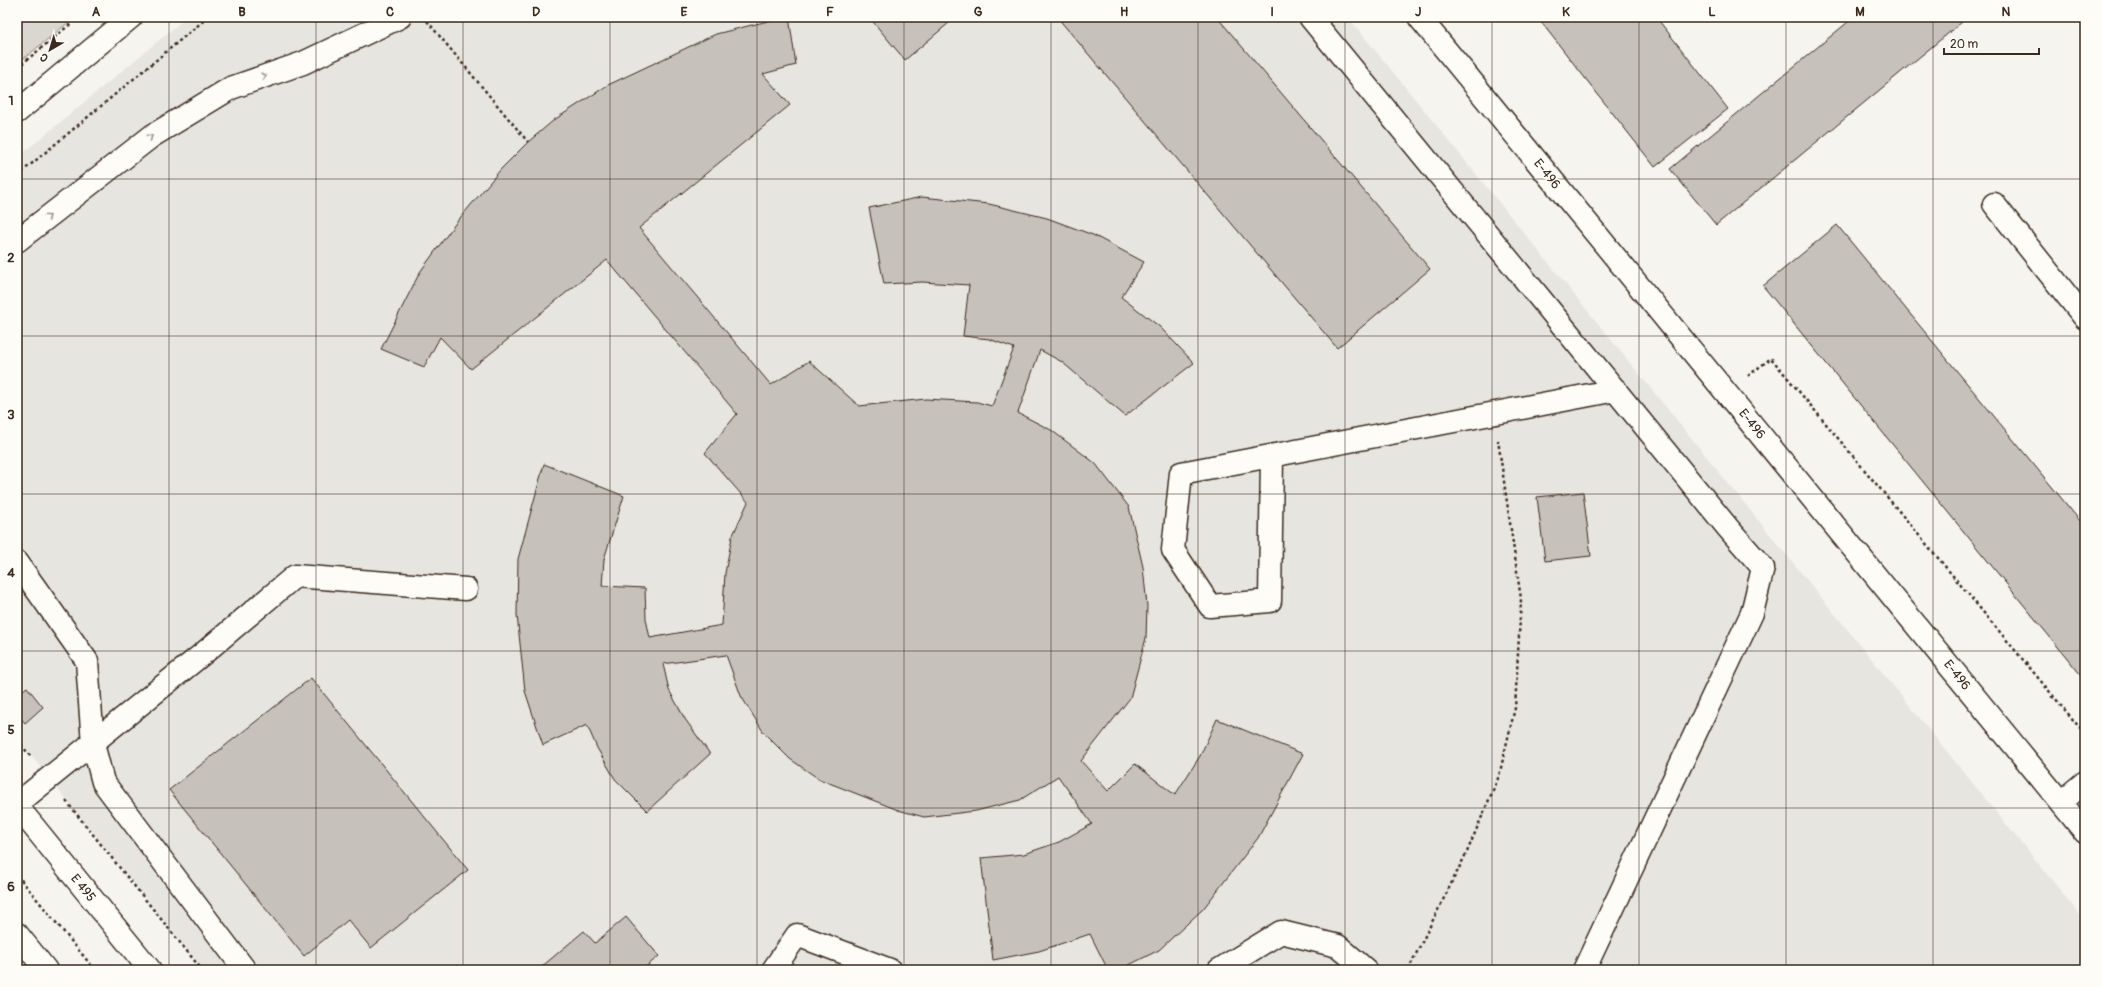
<svg xmlns="http://www.w3.org/2000/svg" width="2102" height="987" viewBox="0 0 2102 987" font-family="Pangolin,sans-serif">
  <style>
    .built { fill: #e7e5df }
    .green { fill: #dad6d0; stroke: #8a8077 }
    .building { fill: #c7c1bb; stroke: #3b2a1e }
    .lines { fill: none; stroke-linecap: round; stroke-linejoin: round }
    .minor-casing { stroke: #3b2a1e; stroke-width: 25 }
    .path { stroke: #3b2a1e; stroke-width: 2.5; stroke-dasharray: 3 3; stroke-linecap: butt }
    .minor { stroke: #fdfcf7; stroke-width: 22 }
    .oneway { stroke: #9c938a }
    .grid { fill: none; stroke: #3b2a1e; stroke-width: 1; stroke-opacity: 0.55 }
    .labels { text-anchor: middle; dominant-baseline: central; stroke-width: 3.5; stroke-linejoin: round; paint-order: stroke }
    .street-label { font-size: 13px; fill: #3b2a1e; stroke: #fdfcf7 }
    .neatline { fill: none; stroke: #3b2a1e; stroke-width: 1.5 }
    .grid-label { font-size: 13px; text-anchor: middle; font-weight: bold; fill: #3b2a1e }
  </style>
  <rect width="100%" height="100%" fill="#f5f4ee"/>
  <filter id="ink" filterUnits="userSpaceOnUse"><feTurbulence type="fractalNoise" baseFrequency=".025" numOctaves="2"/><feDisplacementMap in="SourceGraphic" scale="8" xChannelSelector="R" yChannelSelector="G"/><feConvolveMatrix kernelMatrix="1 2 1 2 8 2 1 2 1" color-interpolation-filters="sRGB"/></filter>
  <g filter="url(#ink)">
    <!-- built -->
    <path class="built" d="M187,17H1348L2085,921V970H203L17,738V158Z"/>
    <!-- green -->
    <path class="green" d="M17,17H75L17,64Z"/>
    <!-- building -->
    <path class="building" d="M784,17H789L796,65L763,74L790,105L639,228L771,385L809,361L859,406L926,399L977,402L992,406L1014,348L989,339L963,336L969,285L922,282L884,284L869,208L922,197L989,204L1047,218L1093,235L1144,262L1121,297L1160,327L1194,363L1125,416L1062,362L1040,350L1018,413L1051,430L1095,463L1129,507L1143,567L1147,606L1146,638L1130,698L1081,761L1108,791L1135,764L1175,795L1200,756L1217,719L1303,754L1258,838L1203,909L1159,950L1119,970H1108L1090,934L1039,951L993,960L981,858L1024,854L1059,842L1092,824L1058,776L1020,800L976,811L924,817L898,810L819,779L790,759L764,733L741,696L726,655L663,664L669,690L685,719L710,754L647,811L615,779L597,748L587,725L543,745L525,691L517,615L518,559L544,464L624,496L604,559L602,586L645,588L646,619L650,638L722,625L725,573L732,537L748,502L705,453L737,414L607,260L471,369L440,337L424,367L381,349L420,272L455,224L501,169L528,142L554,120L608,85L716,34Z
      M869,17H956L905,60Z
      M1057,17H1217L1430,269L1337,348Z
      M1537,17H1656L1728,109L1655,167Z
      M1854,17H1968L1716,225L1670,169Z
      M17,40L22,46L17,50Z
      M1837,225L2085,527V680L1763,286Z
      M1583,492L1591,556L1545,561L1537,497Z
      M311,678L468,870L371,948L348,920L304,956L169,790Z
      M27,687L43,707L25,723L17,714V695Z
      M626,917L659,956L642,970L539,969L584,931L595,943Z"/>
    <g class="lines">
      <!-- minor casing -->
      <g class="minor-casing">
        <path id="minor" d="M1310,17L1728,528L1763,568L1752,613L1584,970
          M1419,17L2085,832
          M17,112L131,17
          M1994,204L2085,318
          M17,241L152,136L231,88L303,63L400,17
          M1272,456L1270,601L1210,606L1173,550L1181,473L1616,390
          M17,562L87,661L93,744L103,782L245,970
          M2061,802L2085,782
          M17,804L205,652L295,576L466,589
          M17,806L150,970
          M17,934L46,970
          M773,970L797,935L890,970
          M1219,970L1281,932L1338,946L1366,970"/>
      </g>
      <!-- path -->
      <path class="path" d="M427,21L528,142
        M17,68L79,17
        M17,176L208,17
        M1748,376L1771,358L2085,734
        M17,740L32,758
        M66,801L202,970
        M17,875L95,970
        M1408,970L1467,852L1499,776L1515,708L1521,599L1498,440"/>
      <!-- minor -->
      <use href="#minor" class="minor"/>
    </g>
    <!-- one-way arrows -->
    <defs><path id="oneway-chevron" d="M-2-3.5L2.5 0L-2 3.5" fill="none" stroke-width="1.6" stroke-linecap="round" stroke-linejoin="round"/></defs>
    <g class="oneway">
      <use href="#oneway-chevron" transform="translate(264 76) rotate(-19)"/>
      <use href="#oneway-chevron" transform="translate(150 137) rotate(-36)"/>
      <use href="#oneway-chevron" transform="translate(48 217) rotate(-38)"/>
    </g>
  </g>
  <!-- grid -->
  <path class="grid" d="M169,17V970M316,17V970M463,17V970M610,17V970M757,17V970M904,17V970M1051,17V970M1198,17V970M1345,17V970M1492,17V970M1639,17V970M1786,17V970M1933,17V970M17,179H2085M17,336H2085M17,494H2085M17,651H2085M17,808H2085"/>
  <g class="labels">
    <!-- street labels -->
    <g class="street-label">
      <text transform="translate(1547 174) rotate(51)">E-496</text>
      <text transform="translate(1752 424) rotate(51)">E-496</text>
      <text transform="translate(1957 675) rotate(51)">E-496</text>
      <text transform="translate(83 888) rotate(51)">E 495</text>
    </g>
  </g>
  <!-- margin -->
  <rect width="2102" height="987" fill="none" stroke="#fdfcf7" stroke-width="44"/>
  <!-- north arrow -->
  <g transform="translate(50 50) rotate(218)" stroke="#fdfcf7" stroke-width="3" paint-order="stroke">
  <path d="M0-3L7 15L0 10L-7 15Z" fill="#3b2a1e"/>
  <text y="-6" font-size="11" font-weight="bold" text-anchor="middle" fill="#3b2a1e">С</text>
  </g>
  <!-- scale -->
  <path d="M1944 48v6h95v-6" fill="none" stroke="#3b2a1e" stroke-width="2"/>
  <text x="1950" y="48" font-size="12" fill="#3b2a1e" stroke="#fdfcf7" stroke-width="3" paint-order="stroke">20 m</text>
  <rect x="22" y="22" width="2058" height="943" class="neatline"/>
  <g class="grid-label">
    <text x="96" y="16">A</text>
    <text x="242" y="16">B</text>
    <text x="390" y="16">C</text>
    <text x="536" y="16">D</text>
    <text x="684" y="16">E</text>
    <text x="830" y="16">F</text>
    <text x="978" y="16">G</text>
    <text x="1124" y="16">H</text>
    <text x="1272" y="16">I</text>
    <text x="1418" y="16">J</text>
    <text x="1566" y="16">K</text>
    <text x="1712" y="16">L</text>
    <text x="1860" y="16">M</text>
    <text x="2006" y="16">N</text>
    <text x="11" y="105">1</text>
    <text x="11" y="262">2</text>
    <text x="11" y="419">3</text>
    <text x="11" y="577">4</text>
    <text x="11" y="734">5</text>
    <text x="11" y="891">6</text>
  </g>
</svg>
